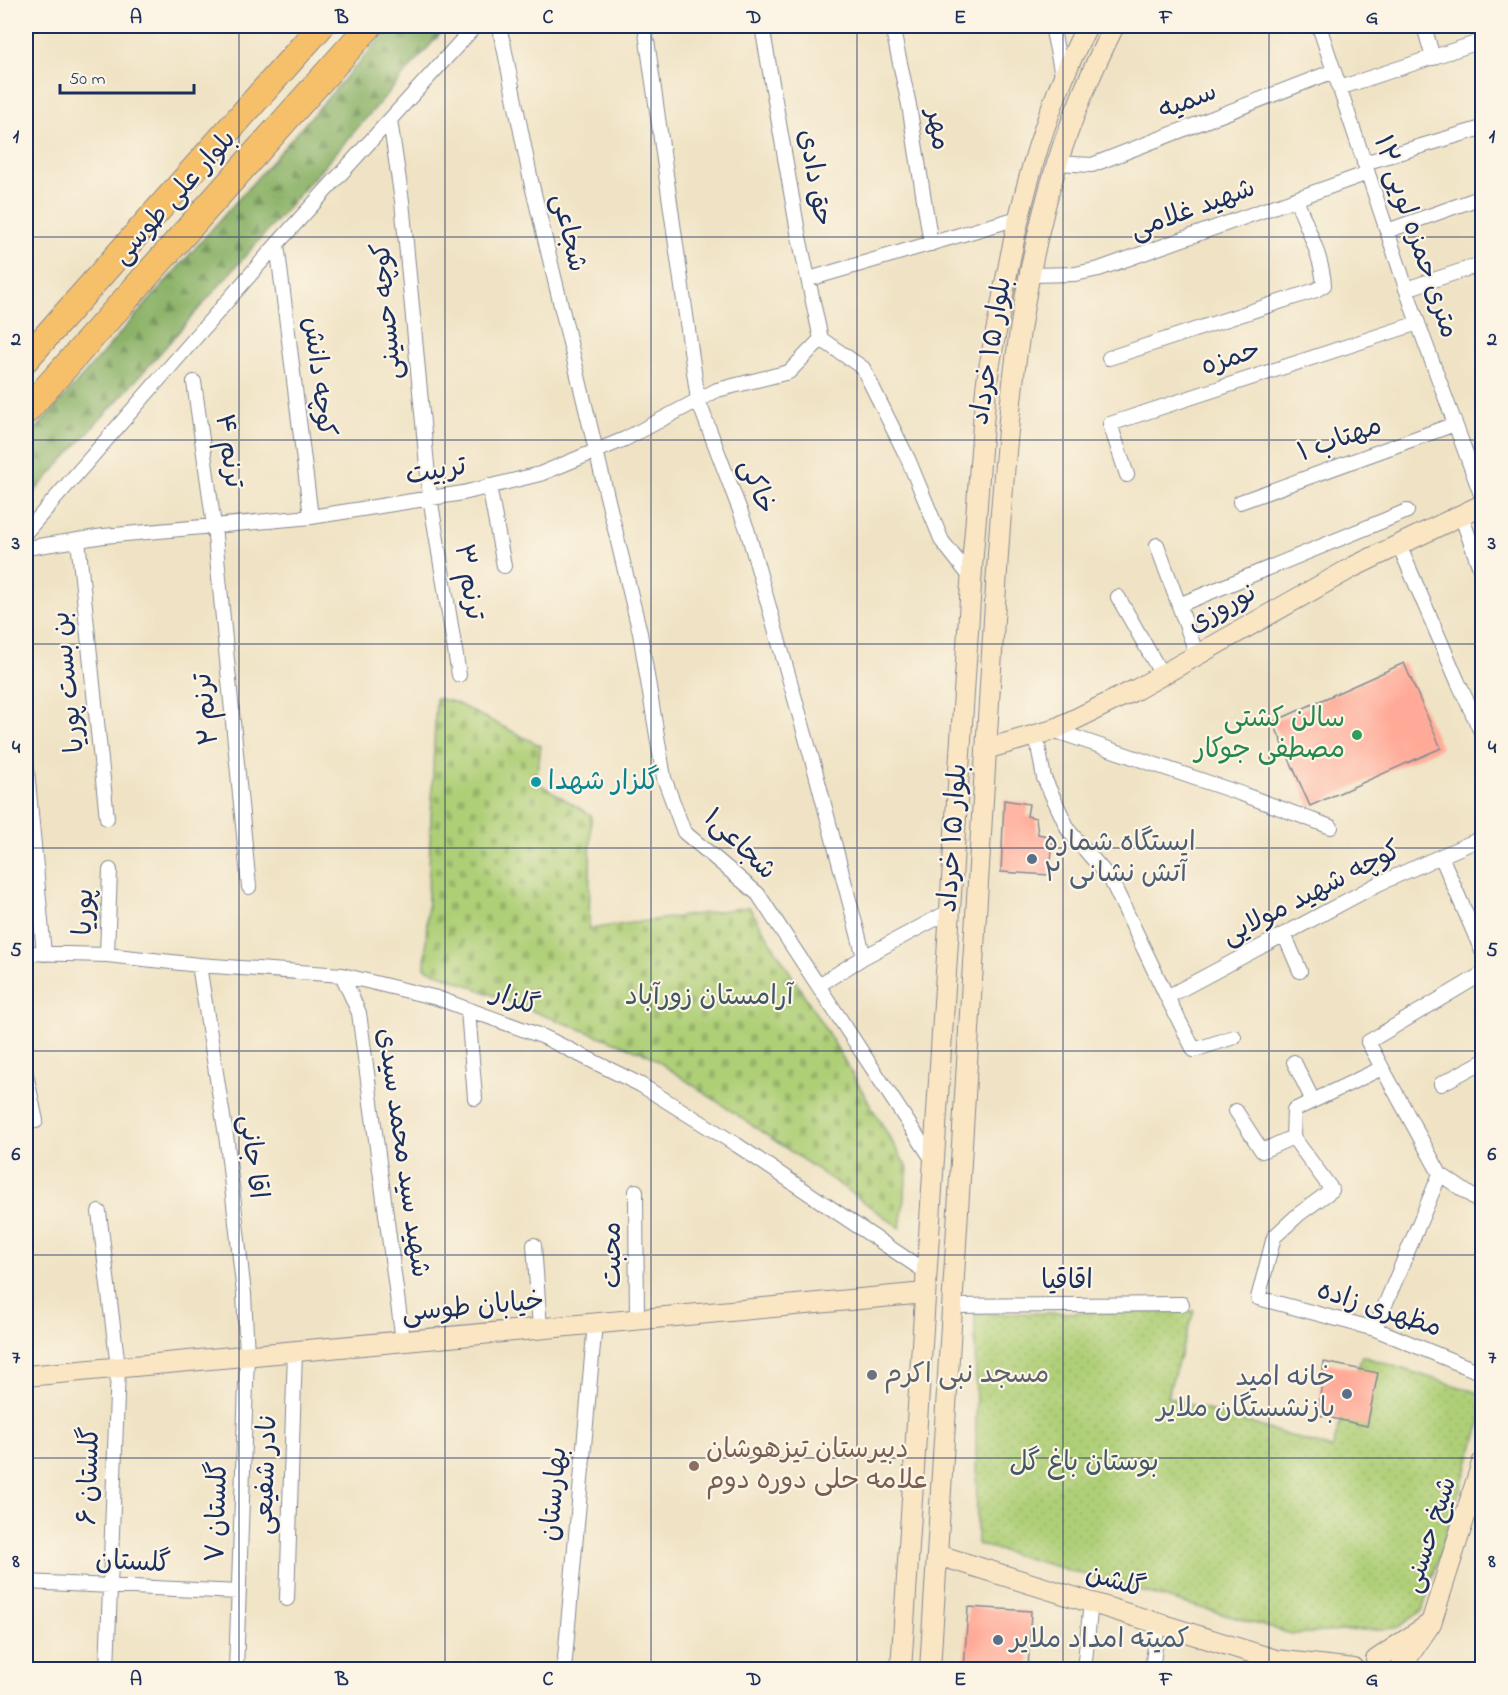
<svg xmlns="http://www.w3.org/2000/svg" width="1508" height="1695" viewBox="0 0 1508 1695" font-family="'Indie Flower','Playpen Sans Arabic',sans-serif">
  <style>
    .forest { fill: url(#forest-firs); stroke: #537063; stroke-width: 1.5 }
    .cemetery { fill: url(#cemetery-stones); stroke: #657f6a; stroke-width: 1.5 }
    .park { fill: url(#park-dots); stroke: #657f6a; stroke-width: 1.5 }
    .building { fill: #ffaa98 }
    .lines { fill: none; stroke-linecap: round; stroke-linejoin: round }
    .street-casing { stroke: #868992; stroke-width: 16 }
    .secondary-casing { stroke: #868992; stroke-width: 22 }
    .highway-casing { stroke: #868992; stroke-width: 28 }
    .street { stroke: #fff; stroke-width: 14 }
    .secondary { stroke: #fbe6c4; stroke-width: 20 }
    .highway { stroke: #f6c06b; stroke-width: 26 }
    .grid { fill: none; stroke: #1b2f5e; stroke-width: 1.5; stroke-opacity: 0.55 }
    .leisure-dot { fill: #2e9e5b; stroke: #fcf5e5; stroke-width: 2 }
    .culture-dot { fill: #0f9aa8; stroke: #fcf5e5; stroke-width: 2 }
    .service-dot { fill: #5c6f8a; stroke: #fcf5e5; stroke-width: 2 }
    .worship-dot { fill: #6b7280; stroke: #fcf5e5; stroke-width: 2 }
    .education-dot { fill: #8d6e63; stroke: #fcf5e5; stroke-width: 2 }
    .labels { text-anchor: middle; dominant-baseline: central; stroke-width: 4.5; stroke-linejoin: round; paint-order: stroke }
    .street-label { font-size: 27px; fill: #1b2f5e; stroke: #fcf5e5 }
    .leisure-label { font-size: 27px; fill: #27864d; stroke: #fcf5e5; text-anchor: end }
    .culture-label { font-size: 27px; fill: #0d838f; stroke: #fcf5e5; text-anchor: start }
    .service-label { font-size: 27px; fill: #4e5e75; stroke: #fcf5e5; text-anchor: start }
    .park-label { font-size: 27px; fill: #405764; stroke: #fcf5e5 }
    .worship-label { font-size: 27px; fill: #5b616d; stroke: #fcf5e5; text-anchor: start }
    .education-label { font-size: 27px; fill: #785e54; stroke: #fcf5e5; text-anchor: start }
    .neatline { fill: none; stroke: #1b2f5e; stroke-width: 2 }
    .grid-label { font-size: 20px; text-anchor: middle; font-weight: bold; fill: #1b2f5e }
  </style>
  <defs>
    <pattern id="forest-firs" width="22" height="20" patternUnits="userSpaceOnUse" patternTransform="scale(1.5)"><rect width="22" height="20" fill="#8bb268"/><path d="M5 1l3.5 6h-7zM16 11l3.5 6h-7z" fill="#719159"/></pattern>
    <pattern id="cemetery-stones" width="16" height="16" patternUnits="userSpaceOnUse" patternTransform="scale(1.5)"><rect width="16" height="16" fill="#afcf77"/><path d="M2 7V4a2 2 0 0 1 4 0v3zM10 15v-3a2 2 0 0 1 4 0v3z" fill="#96b269"/></pattern>
    <pattern id="park-dots" width="8" height="8" patternUnits="userSpaceOnUse" patternTransform="scale(1.5)"><rect width="8" height="8" fill="#afcf77"/><path d="M2 2h.1M6 6h.1" fill="none" stroke="#96b269" stroke-width="1.8" stroke-linecap="round"/></pattern>
  </defs>
  <rect width="100%" height="100%" fill="#fcf5e5"/>
  <filter id="ink" filterUnits="userSpaceOnUse"><feTurbulence type="fractalNoise" baseFrequency=".0167" numOctaves="2"/><feDisplacementMap in="SourceGraphic" scale="12" xChannelSelector="R" yChannelSelector="G"/><feConvolveMatrix kernelMatrix="1 2 1 2 8 2 1 2 1" color-interpolation-filters="sRGB"/></filter>
  <filter id="wash" filterUnits="userSpaceOnUse"><feTurbulence type="fractalNoise" baseFrequency=".008" numOctaves="4" result="noise"/><feDisplacementMap in="SourceGraphic" scale="24" xChannelSelector="R" yChannelSelector="G"/><feGaussianBlur stdDeviation="1.35" result="paint"/><feColorMatrix in="noise" values="0 0 0 0 0 0 0 0 0 0 0 0 0 0 0 0 0 1.4 0 .05"/><feComposite in="paint" operator="in"/></filter>
  <g filter="url(#wash)">
    <rect width="100%" height="100%" fill="#f0e3c5"/>
    <!-- forest -->
    <path class="forest" d="M391,26H447L146,369L26,501V440Z"/>
    <!-- cemetery -->
    <path class="cemetery" d="M436,698L454,702L541,746L536,782L591,815L589,929L749,907L831,1038L908,1169L900,1228L840,1185L647,1054L545,1016L425,968Z"/>
    <!-- park -->
    <path class="park" d="M1194,1311L1167,1397L1332,1449L1362,1356L1482,1394V1419L1422,1611L1397,1628L1292,1634L977,1544L975,1314Z"/>
    <g id="blocks">
      <!-- building -->
      <path class="building" d="M1404,663L1441,748L1310,806L1273,722Z
        M1004,800L1029,804L1027,816L1036,818L1038,834L1053,837L1050,875L1001,872Z
        M1324,1362L1378,1373L1367,1426L1318,1415Z
        M968,1607L1031,1611L1028,1670H964Z"/>
    </g>
  </g>
  <g filter="url(#ink)">
    <use href="#blocks" fill-opacity="0" stroke="#868992" stroke-width="1.5"/>
    <g class="lines">
      <!-- street casing -->
      <g class="street-casing">
        <path id="street" d="M498,26L503,42L531,181L640,633L664,778L684,832L758,894L934,1162
          M645,26L698,400L747,529L815,770L864,957
          M762,26L798,232L821,339
          M892,26L909,105L931,244
          M1052,26L1063,79
          M1319,26L1415,315L1482,497
          M1424,26L1433,58
          M1339,88L1482,41
          M390,120L402,201L430,497L459,675
          M1057,163L1092,165L1334,71
          M1364,163L1482,128
          M1387,231L1482,197
          M277,244L311,517
          M1031,275L1075,274L1099,269L1368,173
          M809,279L1018,218
          M1406,289L1482,264
          M821,339L863,368L908,459L942,541L972,579
          M1109,358L1316,290L1324,285C1322,256 1306,226 1296,199
          M194,382L214,526L249,887
          M1127,475L1110,424L1418,323
          M489,486L504,566
          M1240,502L1455,424
          M1461,515L1482,574
          M26,532L277,244L475,26
          M78,540L107,818
          M1157,545L1197,655
          M1399,545L1458,682L1482,734
          M26,548L104,536L311,517L463,493L540,474L625,439L717,390L789,372L821,339
          M1118,597L1162,675
          M1179,605L1407,511
          M1053,730L1242,794L1331,827
          M1036,735L1044,778L1069,831L1111,880L1167,997L1194,1050L1234,1037
          M26,759L44,954
          M1441,856L1482,951
          M1284,934L1300,971
          M26,953L107,955L199,965L342,975L437,998L544,1037L641,1085L737,1145L926,1272
          M107,955L110,870
          M199,965L227,1142L244,1294L247,1355L236,1670
          M1482,974L1368,1042L1440,1174L1482,1203
          M342,975L359,1013L403,1341
          M819,985L864,957L950,911
          M1167,997L1378,884L1482,838
          M468,1010L475,1098
          M1294,1062L1313,1101
          M1382,1068L1294,1110L1293,1137L1332,1190L1299,1214L1274,1237L1258,1298L1375,1329L1482,1373
          M26,1074L36,1121
          M1441,1084L1482,1062
          M1236,1111L1262,1151L1293,1137
          M636,1191L637,1320
          M99,1212L118,1367L107,1670
          M534,1245L540,1328
          M953,1306L1182,1304
          M1375,1329L1440,1174
          M26,1582L239,1592
          M287,1599L295,1351
          M564,1670L595,1323
          M1084,1670L1091,1602
          M1152,1670L1158,1623"/>
      </g>
      <!-- secondary casing -->
      <g class="secondary-casing">
        <path id="secondary" d="M986,749L1053,730L1137,689L1353,567L1482,505
          M26,1376L925,1293
          M938,1555L1276,1660
          M1431,1623L1482,1463
          M1376,1660L1431,1623L1399,1670
          M901,1670L973,553C978,498 981,443 986,389C989,363 995,338 1000,312C1017,213 1041,116 1087,26
          M930,1670L998,554C1007,424 1018,289 1057,164C1072,116 1092,70 1114,26
          M1297,1670L1276,1660L1354,1669"/>
      </g>
      <!-- highway casing -->
      <g class="highway-casing">
        <path id="highway" d="M26,359L321,26
          M26,411L369,26"/>
      </g>
      <!-- street -->
      <use href="#street" class="street"/>
      <!-- secondary -->
      <use href="#secondary" class="secondary"/>
      <!-- highway -->
      <use href="#highway" class="highway"/>
    </g>
  </g>
  <!-- grid -->
  <path class="grid" d="M239,26V1670M445,26V1670M651,26V1670M857,26V1670M1063,26V1670M1269,26V1670M26,237H1482M26,440H1482M26,644H1482M26,848H1482M26,1051H1482M26,1255H1482M26,1458H1482"/>
  <!-- markers -->
  <circle class="leisure-dot" cx="1357" cy="735" r="6"/>
  <circle class="culture-dot" cx="536" cy="782" r="6"/>
  <g class="service-dot">
    <circle cx="1032" cy="859" r="6"/>
    <circle cx="1347" cy="1394" r="6"/>
    <circle cx="998" cy="1640" r="6"/>
  </g>
  <circle class="worship-dot" cx="872" cy="1375" r="6"/>
  <circle class="education-dot" cx="694" cy="1466" r="6"/>
  <g class="labels">
    <!-- street labels -->
    <g class="street-label">
      <text transform="translate(1188 102) rotate(-21)">سمیه</text>
      <text transform="translate(937 130) rotate(81)">مهر</text>
      <text transform="translate(814 178) rotate(80)">حق دادی</text>
      <text transform="translate(175 198) rotate(-48)">بلوار علی طوسی</text>
      <text transform="translate(1193 210) rotate(-20)">شهید غلامی</text>
      <text transform="translate(568 233) rotate(77)">شجاعی</text>
      <text transform="translate(1415 237) rotate(71)">۱۲ متری حمزه لویی</text>
      <text transform="translate(388 311) rotate(-95)">کوچه حسینی</text>
      <text transform="translate(992 351) rotate(-81)">بلوار ۱۵ خرداد</text>
      <text transform="translate(1231 359) rotate(-18)">حمزه</text>
      <text transform="translate(318 377) rotate(83)">کوچه دانش</text>
      <text transform="translate(1340 440) rotate(-20)">مهتاب ۱</text>
      <text transform="translate(228 451) rotate(82)">ترنم ۴</text>
      <text transform="translate(436 472) rotate(-10)">تربیت</text>
      <text transform="translate(756 487) rotate(69)">خاکی</text>
      <text transform="translate(468 582) rotate(81)">ترنم ۳</text>
      <text transform="translate(1223 609) rotate(-29)">نوروزی</text>
      <text transform="translate(69 682) rotate(-96)">بن بست پوریا</text>
      <text transform="translate(207 709) rotate(-96)">ترنم ۲</text>
      <text transform="translate(954 838) rotate(-86)">بلوار ۱۵ خرداد</text>
      <text transform="translate(739 845) rotate(44)">شجاعی۱</text>
      <text transform="translate(1312 894) rotate(-27)">کوچه شهید مولایی</text>
      <text transform="translate(85 912) rotate(-88)">پوریا</text>
      <text transform="translate(515 1001) rotate(20)">گلزار</text>
      <text transform="translate(402 1153) rotate(82)">شهید سید محمد سیدی</text>
      <text transform="translate(252 1157) rotate(83)">اقا جانی</text>
      <text transform="translate(613 1255) rotate(-90)">محبت</text>
      <text x="1067" y="1281">اقاقیا</text>
      <text transform="translate(473 1308) rotate(-5)">خیابان طوسی</text>
      <text transform="translate(1379 1310) rotate(18)">مظهری زاده</text>
      <text transform="translate(267 1474) rotate(-88)">نادر شفیعی</text>
      <text transform="translate(90 1476) rotate(-88)">گلستان ۶</text>
      <text transform="translate(555 1494) rotate(-85)">بهارستان</text>
      <text transform="translate(218 1512) rotate(-88)">گلستان ۷</text>
      <text transform="translate(1431 1535) rotate(-72)">شیخ حسنی</text>
      <text transform="translate(133 1563) rotate(3)">گلستان</text>
      <text transform="translate(1115 1582) rotate(17)">گلشن</text>
    </g>
    <!-- leisure labels -->
    <g class="leisure-label">
      <text x="1345" y="719">سالن کشتی<tspan x="1345" dy="31">مصطفی جوکار</tspan></text>
    </g>
    <!-- culture labels -->
    <g class="culture-label">
      <text x="548" y="782">گلزار شهدا</text>
    </g>
    <!-- service labels -->
    <g class="service-label">
      <text x="1044" y="843">ایستگاه شماره<tspan x="1044" dy="31">۲ آتش نشانی</tspan></text>
      <text x="1335" y="1378" text-anchor="end">خانه امید<tspan x="1335" dy="31">بازنشستگان ملایر</tspan></text>
      <text x="1010" y="1640">کمیته امداد ملایر</text>
    </g>
    <!-- park labels -->
    <g class="park-label">
      <text x="709" y="997">آرامستان زورآباد</text>
      <text x="1084" y="1463">بوستان باغ گل</text>
    </g>
    <!-- worship labels -->
    <g class="worship-label">
      <text x="884" y="1375">مسجد نبی اکرم</text>
    </g>
    <!-- education labels -->
    <g class="education-label">
      <text x="706" y="1450">دبیرستان تیزهوشان<tspan x="706" dy="31">علامه حلی دوره دوم</tspan></text>
    </g>
  </g>
  <!-- margin -->
  <rect width="1508" height="1695" fill="none" stroke="#fcf5e5" stroke-width="66"/>
  <!-- scale -->
  <path d="M60 84v9h134v-9" fill="none" stroke="#1b2f5e" stroke-width="3"/>
  <text x="69" y="84" font-size="18" fill="#1b2f5e" stroke="#fcf5e5" stroke-width="4.5" paint-order="stroke">50 m</text>
  <rect x="33" y="33" width="1442" height="1629" class="neatline"/>
  <g class="grid-label">
    <text x="136" y="23">A</text>
    <text x="342" y="23">B</text>
    <text x="548" y="23">C</text>
    <text x="754" y="23">D</text>
    <text x="960" y="23">E</text>
    <text x="1166" y="23">F</text>
    <text x="1372" y="23">G</text>
    <text x="16" y="142">1</text>
    <text x="1492" y="142">1</text>
    <text x="16" y="345">2</text>
    <text x="1492" y="345">2</text>
    <text x="16" y="549">3</text>
    <text x="1492" y="549">3</text>
    <text x="16" y="753">4</text>
    <text x="1492" y="753">4</text>
    <text x="16" y="956">5</text>
    <text x="1492" y="956">5</text>
    <text x="16" y="1160">6</text>
    <text x="1492" y="1160">6</text>
    <text x="16" y="1363">7</text>
    <text x="1492" y="1363">7</text>
    <text x="16" y="1567">8</text>
    <text x="1492" y="1567">8</text>
    <text x="136" y="1685">A</text>
    <text x="342" y="1685">B</text>
    <text x="548" y="1685">C</text>
    <text x="754" y="1685">D</text>
    <text x="960" y="1685">E</text>
    <text x="1166" y="1685">F</text>
    <text x="1372" y="1685">G</text>
  </g>
</svg>
